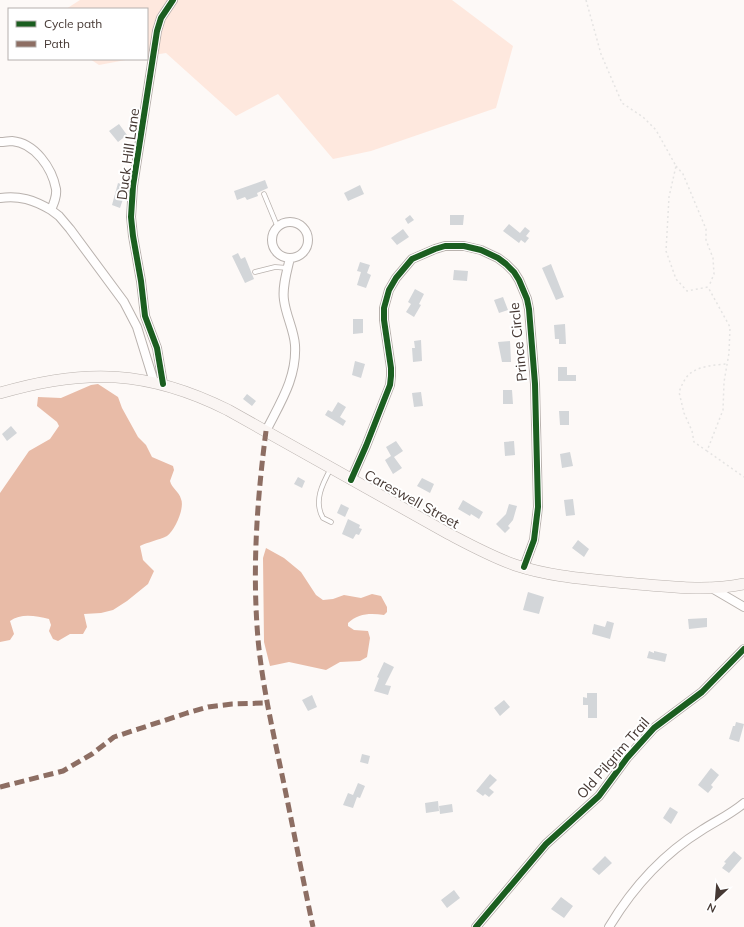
<svg xmlns="http://www.w3.org/2000/svg" width="744" height="927" viewBox="0 0 744 927" font-family="Mulish,sans-serif">
  <style>
    .green { fill: #fee8de }
    .water { fill: #e8bba7 }
    .building { fill: #d3d6d9 }
    .lines { fill: none; stroke-linecap: round; stroke-linejoin: round }
    .lane-casing { stroke: #b9b2ae; stroke-width: 5.5 }
    .street-casing { stroke: #b9b2ae; stroke-width: 10 }
    .secondary-casing { stroke: #b9b2ae; stroke-width: 12 }
    .path { stroke: #e5e4e3; stroke-width: 1.5; stroke-dasharray: 2 3; stroke-linecap: butt }
    .lane { stroke: #fffefe; stroke-width: 4 }
    .street { stroke: #fffefe; stroke-width: 8 }
    .secondary { stroke: #faf5f3; stroke-width: 11 }
    .quiet { stroke: #8d6e63; stroke-width: 5; stroke-dasharray: 10 5; stroke-linecap: butt }
    .cycleway-casing { stroke: #fff; stroke-width: 8 }
    .cycleway { stroke: #1b5e20; stroke-width: 6 }
    .labels { text-anchor: middle; dominant-baseline: central; stroke-width: 4; stroke-linejoin: round; paint-order: stroke }
    .street-label { font-size: 14px; fill: #463934; stroke: #fff }
  </style>
  <rect width="100%" height="100%" fill="#fdf9f7"/>
  <!-- green -->
  <path class="green" d="M80,0H452L513,46L496,108L371,151L333,159L278,94L236,116L166,53L147,56V9H66Z
    M90,59H131L99,65Z"/>
  <!-- water -->
  <path class="water" d="M98,384L118,397L122,408L138,437L146,445L152,457L173,466L174,470L170,481C172,489 179,491 181,499C185,508 175,530 167,536C159,540 148,542 140,546L143,560L154,571L148,584L127,601L113,610L101,613L84,614L87,627L83,634H70L58,641L53,639L49,631L51,625L49,619C36,616 21,613 10,621L14,634L10,640L0,642V493L29,451L50,439L59,426L57,422L37,406L38,397L61,398L91,385Z
    M266,548L284,558L301,572L316,595L323,600L333,599L344,595L361,598L372,594L381,596L387,607V612L384,615C371,613 358,613 348,623V626L354,630L368,631L370,638L367,657L360,661L340,662L326,670L289,662L270,666L264,642L263,558Z"/>
  <!-- building -->
  <path class="building" d="M119,124L127,135L118,142L109,131Z
    M265,180L268,188L257,193L258,196L247,200L245,197L237,200L234,191Z
    M118,183L124,185L121,195L124,196L120,208L112,205Z
    M360,185L364,194L348,201L344,193Z
    M410,215L414,220L408,224L405,219Z
    M450,215H464L463,225H450Z
    M509,224L520,233L525,227L530,231L526,236L529,238L525,243L521,240L519,243L503,231Z
    M403,229L409,237L397,245L391,238Z
    M238,253L241,259L245,257L254,279L245,283L232,256Z
    M360,262L370,265L367,273L371,275L366,288L357,285L361,272L357,271Z
    M551,264L564,297L556,300L542,268Z
    M454,270L468,271L467,281L453,280Z
    M415,289L424,294L419,304L421,305L414,317L406,312L411,304L408,302Z
    M503,297L508,310L499,313L494,300Z
    M353,319H363V333L353,334Z
    M565,324L566,344H559V339H555L554,325Z
    M421,340L422,361L413,362L412,348H415L414,341Z
    M510,341L511,362H502L498,342Z
    M355,361L365,364L361,378L352,375Z
    M558,367H567V375H576V381H558Z
    M503,390H512L513,404H503Z
    M421,392L423,406L414,407L412,393Z
    M247,394L256,401L252,406L243,399Z
    M338,402L346,407L340,417L346,421L343,426L325,415L328,410L332,412Z
    M559,411H569V425H560Z
    M11,426L17,433L7,441L2,434Z
    M396,441L403,451L394,457L402,468L393,474L385,460L391,456L386,447Z
    M514,441L515,455L505,456L504,442Z
    M570,452L573,466L562,468L560,454Z
    M298,477L305,481L302,488L294,484Z
    M422,478L434,484L430,493L417,486Z
    M573,499L575,515L566,516L564,500Z
    M463,500L483,512L479,519L471,514L470,516L458,509Z
    M341,504L349,508L345,517L337,513Z
    M509,504L517,506L513,520L508,526L510,528L505,533L496,524L506,514Z
    M348,519L360,525L359,528L362,529L359,535L356,534L353,539L342,534Z
    M578,540L589,549L584,557L572,548Z
    M528,592L544,597L539,614L523,610Z
    M707,618V627L689,629L688,619Z
    M607,621L614,623L610,639L592,634L594,624L605,627Z
    M649,651L654,653V651L667,654L665,662L647,658Z
    M384,662L394,667L385,685L391,686L388,695L374,691L379,678L377,677Z
    M587,693H597V718H588V705H583V697L587,698Z
    M312,695L317,707L308,711L302,700Z
    M504,700L510,707L500,716L494,708Z
    M736,722L744,724L739,742L729,739L733,726H735Z
    M362,754L370,756L368,764L360,762Z
    M711,768L719,775L711,785L713,787L708,793L698,785Z
    M490,774L497,780L489,788L494,792L489,797L485,794L483,796L476,791Z
    M358,783L365,786L360,798L357,797L353,808L343,805L348,793L353,795Z
    M438,801L439,811L426,813L425,803Z
    M452,804L453,812L440,814L439,806Z
    M670,807L678,812L671,824L663,818Z
    M734,851L742,858L729,873L722,868L726,863L724,862Z
    M605,856L612,863L599,875L592,869Z
    M454,890L460,898L447,908L441,900Z
    M561,897L573,906L564,918L551,909Z"/>
  <g class="lines">
    <!-- lane casing -->
    <g class="lane-casing">
      <path id="lane" d="M264,194L276,223L278,226
        M255,272L275,267L288,268
        M331,468C323,483 313,501 323,518L331,522"/>
    </g>
    <!-- street casing -->
    <g class="street-casing">
      <path id="street" d="M0,142C4,142 9,141 12,141C35,143 52,168 56,189C57,196 54,203 51,210C34,200 19,195 0,198
        M51,210L59,216L70,229L124,302L137,327L154,382
        M272 240a18 18 0 1 1 36 0a18 18 0 1 1-36 0Z
        M163,384L157,348L145,316L141,281L133,236L131,217L133,186L157,31L161,18L173,0
        M266,431C280,403 297,378 295,345C294,330 286,316 284,300C282,287 287,271 290,258
        M351,480L366,446L390,385L391,376V368L384,320V308L389,290L396,278L412,259L435,249L445,246H464L481,250L498,258L506,264L514,272L519,280L527,299L529,309L535,384L538,507L534,540L524,567
        M710,587L744,607
        M476,927L546,844L599,796L627,758L654,728L702,692L744,649
        M609,927C633,887 663,854 702,830C716,821 731,814 744,803"/>
    </g>
    <!-- secondary casing -->
    <g class="secondary-casing">
      <path id="secondary" d="M0,393C85,368 148,370 228,410L449,534C470,545 492,557 515,565C551,577 588,579 626,583C665,586 705,592 744,584"/>
    </g>
    <!-- path -->
    <path class="path" d="M586,0L601,54L622,103L643,117L656,130L676,166L669,197L666,251L676,279L687,291L708,287L730,327L729,353L724,382L723,410L707,451L744,477
      M676,166L683,174L706,229V240L713,258L714,274L709,286
      M707,451L694,442L692,431L684,413L679,392C681,387 683,382 686,378C694,366 714,365 727,364"/>
    <!-- lane -->
    <use href="#lane" class="lane"/>
    <!-- street -->
    <use href="#street" class="street"/>
    <!-- secondary -->
    <use href="#secondary" class="secondary"/>
    <!-- quiet -->
    <path class="quiet" d="M266,431C257,500 252,569 258,639C262,683 272,727 281,770C292,822 302,875 313,927
      M0,787L63,771L92,754L114,737L187,713L208,707L232,704L267,703"/>
    <!-- cycleway casing -->
    <g class="cycleway-casing">
      <path id="cycleway" d="M163,384L157,348L145,316L141,281L133,236L131,217L133,186L157,31L161,18L173,0
        M351,480L366,446L390,385L391,376V368L384,320V308L389,290L396,278L412,259L435,249L445,246H464L481,250L498,258L506,264L514,272L519,280L527,299L529,309L535,384L538,507L534,540L524,567
        M476,927L546,844L599,796L627,758L654,728L702,692L744,649"/>
    </g>
    <!-- cycleway -->
    <use href="#cycleway" class="cycleway"/>
  </g>
  <g class="labels">
    <!-- street labels -->
    <g class="street-label">
      <text transform="translate(128 154) rotate(-82)">Duck Hill Lane</text>
      <text transform="translate(518 342) rotate(-96)">Prince Circle</text>
      <text transform="translate(412 499) rotate(29)">Careswell Street</text>
      <text transform="translate(613 758) rotate(-49)">Old Pilgrim Trail</text>
    </g>
  </g>
  <!-- legend -->
  <rect x="8" y="8" width="140" height="52" fill="#ffffff" stroke="#b5b0ae"/>
  <rect x="16" y="21" width="20" height="6" fill="#1b5e20" stroke="#b5b0ae"/>
  <text x="44" y="28" font-size="12" fill="#463934">Cycle path</text>
  <rect x="16" y="41" width="20" height="6" fill="#8d6e63" stroke="#b5b0ae"/>
  <text x="44" y="48" font-size="12" fill="#463934">Path</text>
  <!-- north arrow -->
  <g transform="translate(716 899) rotate(206)" stroke="#ffffff" stroke-width="3" paint-order="stroke">
  <path d="M0-3L7 15L0 10L-7 15Z" fill="#463934"/>
  <text y="-6" font-size="11" font-weight="bold" text-anchor="middle" fill="#463934">N</text>
  </g>
</svg>
